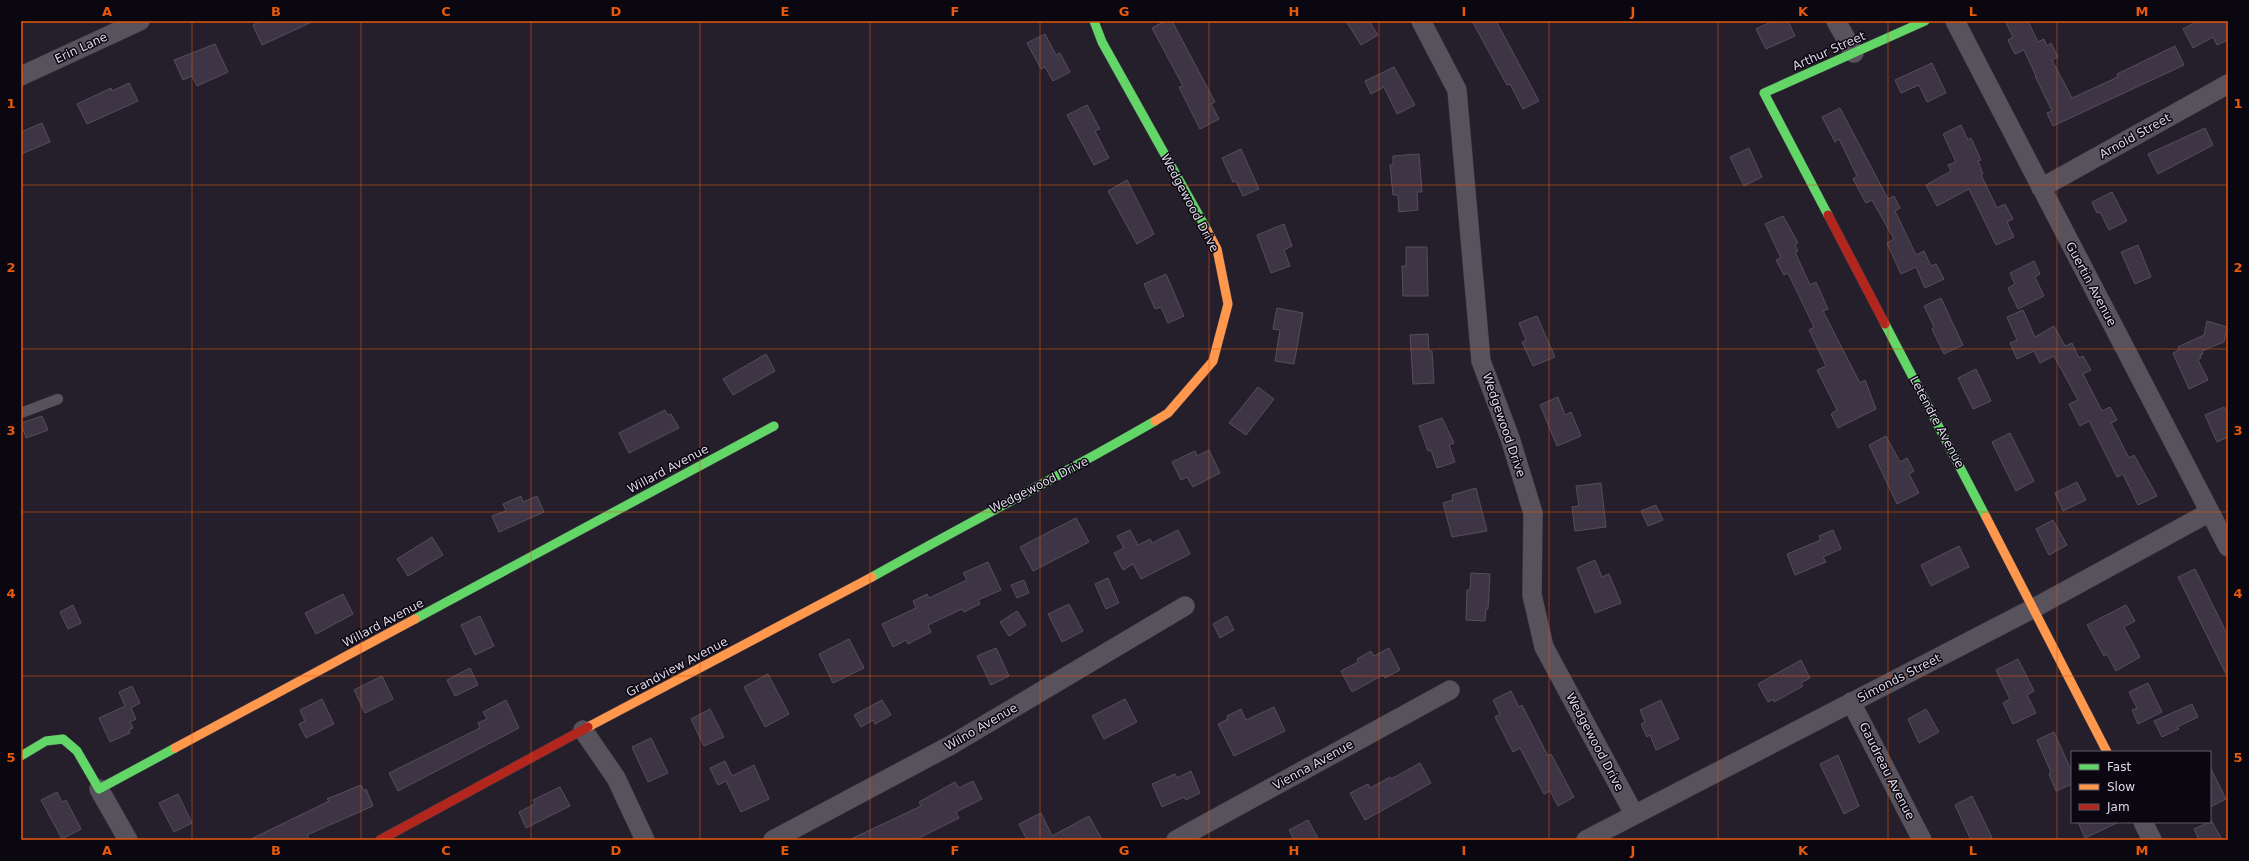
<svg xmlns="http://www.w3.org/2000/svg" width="2249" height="861" viewBox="0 0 2249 861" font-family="'DejaVu Sans',sans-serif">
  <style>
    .building { fill: #3d3446; stroke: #544f5a }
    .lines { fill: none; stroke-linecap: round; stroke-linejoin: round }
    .lane-casing { stroke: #403a46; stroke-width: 11 }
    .street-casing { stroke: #403a46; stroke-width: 20 }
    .fast-casing { stroke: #403a46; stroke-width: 10 }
    .slow-casing { stroke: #403a46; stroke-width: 10 }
    .jam-casing { stroke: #403a46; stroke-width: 10 }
    .lane { stroke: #57525c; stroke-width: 10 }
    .street { stroke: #57525c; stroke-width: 19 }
    .fast { stroke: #63d668; stroke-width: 9 }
    .slow { stroke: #ff974d; stroke-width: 9 }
    .jam { stroke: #b3261e; stroke-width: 9 }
    .grid { fill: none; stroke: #e8590c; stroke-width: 1; stroke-opacity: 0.55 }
    .labels { text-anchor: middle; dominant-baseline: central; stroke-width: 3; stroke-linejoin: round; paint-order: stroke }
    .street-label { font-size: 12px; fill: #dfd8e8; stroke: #0b0711 }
    .neatline { fill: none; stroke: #e8590c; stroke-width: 1.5 }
    .grid-label { font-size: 13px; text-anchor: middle; font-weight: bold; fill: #e8590c }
  </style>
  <rect width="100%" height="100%" fill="#251f2b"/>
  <!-- building -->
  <path class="building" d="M261,21H314L262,45L253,25Z
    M1165,21H1172L1215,102L1211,104L1219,119L1200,129L1179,87L1183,86L1152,28Z
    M1346,21H1369L1378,35L1361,45Z
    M1472,21H1496L1539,101L1523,109L1510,84L1507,85Z
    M1773,21H1788L1795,36L1766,49L1756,29Z
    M2005,21H2028L2038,42L2044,39L2047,46L2051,43L2058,57L2052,60L2072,98L2118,77L2117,74L2175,46L2184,65L2053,126L2047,113L2052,111L2035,76H2036L2024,50L2015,54L2008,40L2013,37Z
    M2198,21H2228V40L2217,45L2213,37L2193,48L2183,29Z
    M1045,34L1056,55L1060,53L1070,72L1053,81L1045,67L1041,69L1027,43Z
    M215,44L228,72L197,86L192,76L183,80L174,60Z
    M1932,63L1946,93L1927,102L1919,85L1901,93L1895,80Z
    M1394,67L1415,105L1397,114L1384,87L1371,94L1365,81Z
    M129,83L138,101L87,124L77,104L111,88L112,91Z
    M1087,105L1100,129L1095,131L1109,158L1094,165L1067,115Z
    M1840,108L1888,199L1894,196L1900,208L1895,211L1916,255L1924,251L1931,266L1936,264L1944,279L1925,288L1916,267L1901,274L1887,243L1894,239L1872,200L1866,203L1853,179L1857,176L1839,139L1835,142L1822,117Z
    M42,123L50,142L21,154V132Z
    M1961,125L1968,140L1971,138L1981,160L1978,161L1983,174L1981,175L1997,208L2005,204L2013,219L2007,222L2014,237L1996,245L1969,189L1937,206L1926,185L1951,171L1948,165L1956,162L1943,134Z
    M2205,128L2213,145L2158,174L2148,154Z
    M1749,148L1762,177L1744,186L1730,157Z
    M1241,149L1259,189L1243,196L1236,181L1233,182L1222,158Z
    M1419,154L1422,192H1417L1418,210L1399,212L1398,195H1393L1390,165H1393V156Z
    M1127,180L1154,234L1137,244L1108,191Z
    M2112,192L2127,221L2109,230L2100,212L2097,213L2092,202Z
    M1783,216L1798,243L1795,245L1798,251L1795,252L1810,285L1816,282L1828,309L1823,311L1860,383L1865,380L1876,409L1838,428L1831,414L1837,410L1817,370L1826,366L1809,330L1814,327L1788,273L1784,275L1776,260L1781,258L1765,224Z
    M1284,224L1292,246L1284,250L1290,266L1271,273L1257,235Z
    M2138,245L2151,277L2135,284L2121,252Z
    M1406,247H1427L1428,296H1403L1402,266H1406Z
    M2034,261L2040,274L2035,277L2044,296L2018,309L2008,288L2015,284L2010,273Z
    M1166,274L1184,316L1168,323L1161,307L1155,309L1144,284Z
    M1941,298L1963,345L1944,354L1932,329L1934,327L1924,306Z
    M1277,308L1303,313L1294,364L1275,361L1280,330L1273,329Z
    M2023,310L2035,337L2054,326L2065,346L2072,343L2079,358L2083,356L2091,370L2083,374L2102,411L2110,407L2117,420L2111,423L2129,458L2134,455L2157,496L2138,505L2123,474L2117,477L2089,421L2080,426L2069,404L2078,400L2054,356L2040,363L2034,351L2017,359L2010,343L2017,340L2007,317Z
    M1537,316L1555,357L1533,366L1522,342L1526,340L1519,323Z
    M2207,321L2227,327L2224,342L2202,351L2203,354L2200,355L2201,358L2198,360L2208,380L2189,389L2173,353L2179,350L2178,347L2204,335Z
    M1428,334L1429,351H1432L1434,383L1413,384L1410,335Z
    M766,354L775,371L733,395L723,379Z
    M1976,369L1991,401L1973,409L1958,378Z
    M1258,387L1274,399L1246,435L1229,423Z
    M1558,397L1565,415L1571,412L1581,436L1557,446L1540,405Z
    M2224,407L2228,415V437L2217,442L2205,415Z
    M665,410L668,415L671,414L679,428L629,453L619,433Z
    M42,416L48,430L26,438L21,423Z
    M1442,418L1454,443L1449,445L1455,462L1437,468L1431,450L1428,451L1419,426Z
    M2010,433L2034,481L2016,491L1992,442Z
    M1886,436L1900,462L1907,458L1914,471L1909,474L1919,493L1897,504L1869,445Z
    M1209,450L1220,473L1193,487L1187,477L1181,480L1172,462L1195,451L1197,456Z
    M2077,482L2086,500L2063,511L2055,493Z
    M1601,483L1606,527L1575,531L1572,507L1579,506L1576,486Z
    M1476,488L1487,531L1452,537L1443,503L1453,500L1452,495Z
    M521,496L523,502L537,496L544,512L499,532L492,516L506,511L503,504Z
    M1656,505L1663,520L1648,526L1641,511Z
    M1076,518L1089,542L1033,571L1020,547Z
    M2053,520L2067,545L2049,555L2036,529Z
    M1130,530L1138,545L1150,539L1152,543L1178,530L1190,554L1141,579L1133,564L1123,570L1114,553L1124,548L1117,536Z
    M1833,530L1841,549L1823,557L1826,562L1795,575L1787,554L1821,540L1819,536Z
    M432,537L443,555L408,576L397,559Z
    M1959,546L1969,567L1931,586L1921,565Z
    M1595,560L1602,577L1609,574L1621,603L1595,613L1577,568Z
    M988,562L1001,590L978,600L980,604L964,612L962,609L928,625L931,632L908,644L906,640L893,647L882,624L916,608L913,601L927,594L929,598L967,580L963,573Z
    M2195,569L2228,636V678L2178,577Z
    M1471,573L1490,574L1488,609H1486L1485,621L1466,620L1467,590H1470Z
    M1108,578L1119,603L1106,609L1095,584Z
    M1024,580L1029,593L1017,598L1011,585Z
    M343,594L353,614L316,634L305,613Z
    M1069,604L1083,631L1062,642L1048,614Z
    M73,605L81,623L68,629L60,612Z
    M2126,605L2135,621L2124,627L2140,657L2116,671L2107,654L2104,656L2087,625Z
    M1017,611L1026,625L1009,636L1000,622Z
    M480,616L494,646L475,655L461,625Z
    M1227,616L1234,630L1220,638L1213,624Z
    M849,639L864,668L833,683L819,654Z
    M996,648L1009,676L991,685L977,656Z
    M1389,648L1400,670L1385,678L1383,675L1352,692L1341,671L1358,662L1357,659L1371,651L1374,656Z
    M2018,659L2034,691L2027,695L2036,713L2013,724L2003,703L2010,699L1996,670Z
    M1801,660L1810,678L1801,683L1803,686L1774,702L1773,699L1768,702L1758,684Z
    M470,668L478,685L455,696L447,680Z
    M768,674L789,714L765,727L744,687Z
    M382,676L393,699L365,713L354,690Z
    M2148,683L2162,712L2138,724L2132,710L2137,708L2129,692Z
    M132,686L140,703L131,708L136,719L130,722L133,728L129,730L130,733L110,742L99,718L125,706L119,692Z
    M1511,691L1519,707L1522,705L1548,756L1551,754L1574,797L1558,806L1550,791L1544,794L1520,748L1513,752L1495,717L1500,714L1493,700Z
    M322,699L334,724L306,738L299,724L305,721L300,710Z
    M1125,699L1137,722L1104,739L1092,716Z
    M506,700L519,728L398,791L389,773L480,728L478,723L487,719L483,712Z
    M882,700L891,715L875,724L873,720L861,727L854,715Z
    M1661,700L1679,739L1656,750L1650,735L1647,737L1641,724L1645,722L1640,710Z
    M2192,704L2198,717L2177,727L2179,729L2162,737L2154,721Z
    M1274,707L1285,731L1234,756L1218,724L1228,719L1227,716L1241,709L1246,720Z
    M710,709L724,737L704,746L691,719Z
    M1926,709L1939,732L1919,743L1908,719Z
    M2054,732L2072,772V784L2056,791L2049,774L2051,772L2037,740Z
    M651,738L668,773L648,782L632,747Z
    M1838,755L1859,806L1844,814L1820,764Z
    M725,761L732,776L754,765L769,799L741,812L726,781L718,785L710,768Z
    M1420,763L1431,783L1365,820L1350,793L1368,784L1370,788L1390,777L1391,779Z
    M2210,767L2226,799L2210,807Z
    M1191,771L1200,793L1186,800L1184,797L1162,807L1152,784L1175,774L1177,778Z
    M973,781L982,799L956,812L959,818L915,840H849L921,806L919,802L955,782L959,788Z
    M361,785L364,791L366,789L373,806L307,835L310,840H249L317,807L329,801L327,799Z
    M560,787L570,806L526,828L519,812L535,804L533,800Z
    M57,792L62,802L66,800L81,829L62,839L41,800Z
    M178,794L192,823L174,832L159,803Z
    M1972,796L1993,840H1971L1955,805Z
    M1041,813L1052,836L1089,816L1102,840H1027L1019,824Z
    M1308,820L1319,840H1294L1289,830Z
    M2211,820L2222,840H2199L2194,829L2210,822Z
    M2078,822H2119L2085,838Z"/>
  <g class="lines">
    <!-- lane casing -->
    <g class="lane-casing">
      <path id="lane" d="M21,413L58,399"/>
    </g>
    <!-- street casing -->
    <g class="street-casing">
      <path id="street" d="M1421,21L1457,90L1481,361L1510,438L1533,513L1532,595L1544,647L1634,814
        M1836,21L1854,53
        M1955,21L2228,547
        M21,76L140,21
        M2041,188L2228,84
        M1851,702L1922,840
        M583,730L616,778L645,840
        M99,789L128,840
        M2143,822L2152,840
        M773,840L951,745L1185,606
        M1176,840L1450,690
        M1586,840L2034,608L2210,512"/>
    </g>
    <!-- fast casing -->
    <g class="fast-casing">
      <path id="fast" d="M1094,21L1102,42L1207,230
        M1828,215L1764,93L1925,21
        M1885,324L1986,517
        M872,577C966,524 1062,475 1155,421
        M415,619L774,426
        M21,756L46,741L63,739L77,751L99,789L175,748"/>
    </g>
    <!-- slow casing -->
    <g class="slow-casing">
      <path id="slow" d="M1155,421L1168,413L1213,361L1228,304L1217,249L1207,230
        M1986,517L2107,752
        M588,727L872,577
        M175,748L415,619"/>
    </g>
    <!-- jam casing -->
    <g class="jam-casing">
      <path id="jam" d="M1828,215L1885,324
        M380,840L588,727"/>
    </g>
    <!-- lane -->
    <use href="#lane" class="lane"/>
    <!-- street -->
    <use href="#street" class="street"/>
    <!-- fast -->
    <use href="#fast" class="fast"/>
    <!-- slow -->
    <use href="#slow" class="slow"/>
    <!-- jam -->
    <use href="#jam" class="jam"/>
  </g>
  <!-- grid -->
  <path class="grid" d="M192,21V840M361,21V840M531,21V840M700,21V840M870,21V840M1040,21V840M1209,21V840M1379,21V840M1549,21V840M1718,21V840M1888,21V840M2057,21V840M21,185H2228M21,349H2228M21,512H2228M21,676H2228"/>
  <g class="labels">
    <!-- street labels -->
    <g class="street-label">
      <text transform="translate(81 48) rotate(-25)">Erin Lane</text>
      <text transform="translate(1829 51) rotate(-24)">Arthur Street</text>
      <text transform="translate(2135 136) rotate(-29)">Arnold Street</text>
      <text transform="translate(1190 203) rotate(62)">Wedgewood Drive</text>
      <text transform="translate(2091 284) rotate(62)">Guertin Avenue</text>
      <text transform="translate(1937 422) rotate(62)">Letendre Avenue</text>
      <text transform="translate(1504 425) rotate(71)">Wedgewood Drive</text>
      <text transform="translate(668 469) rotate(-28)">Willard Avenue</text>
      <text transform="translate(1039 485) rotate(-27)">Wedgewood Drive</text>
      <text transform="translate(383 623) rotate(-28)">Willard Avenue</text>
      <text transform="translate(677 667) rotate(-28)">Grandview Avenue</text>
      <text transform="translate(1899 678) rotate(-27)">Simonds Street</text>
      <text transform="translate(981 727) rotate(-30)">Wilno Avenue</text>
      <text transform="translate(1595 742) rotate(62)">Wedgewood Drive</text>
      <text transform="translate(1313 765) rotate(-29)">Vienna Avenue</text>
      <text transform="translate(1887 771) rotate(63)">Gaudreau Avenue</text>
    </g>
  </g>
  <!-- border -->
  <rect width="2249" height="861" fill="none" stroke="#0b0711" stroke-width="44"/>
  <!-- legend -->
  <rect x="2071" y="751" width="140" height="72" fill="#0b0711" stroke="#605b67"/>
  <rect x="2079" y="764" width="20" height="6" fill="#63d668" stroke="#605b67"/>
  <text x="2107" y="771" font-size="12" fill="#dfd8e8">Fast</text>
  <rect x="2079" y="784" width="20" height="6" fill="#ff974d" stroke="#605b67"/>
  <text x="2107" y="791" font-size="12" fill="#dfd8e8">Slow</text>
  <rect x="2079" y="804" width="20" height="6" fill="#b3261e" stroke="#605b67"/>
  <text x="2107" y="811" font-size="12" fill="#dfd8e8">Jam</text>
  <rect x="22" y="22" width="2205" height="817" class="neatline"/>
  <g class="grid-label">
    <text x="107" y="16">A</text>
    <text x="276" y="16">B</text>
    <text x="446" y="16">C</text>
    <text x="616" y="16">D</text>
    <text x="785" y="16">E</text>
    <text x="955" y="16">F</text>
    <text x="1124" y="16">G</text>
    <text x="1294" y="16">H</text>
    <text x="1464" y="16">I</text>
    <text x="1633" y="16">J</text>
    <text x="1803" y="16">K</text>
    <text x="1973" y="16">L</text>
    <text x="2142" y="16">M</text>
    <text x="11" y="108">1</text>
    <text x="2238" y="108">1</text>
    <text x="11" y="272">2</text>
    <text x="2238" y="272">2</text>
    <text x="11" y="435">3</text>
    <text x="2238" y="435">3</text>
    <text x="11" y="598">4</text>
    <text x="2238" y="598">4</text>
    <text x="11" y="762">5</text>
    <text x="2238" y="762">5</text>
    <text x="107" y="855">A</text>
    <text x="276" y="855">B</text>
    <text x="446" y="855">C</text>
    <text x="616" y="855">D</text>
    <text x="785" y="855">E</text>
    <text x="955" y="855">F</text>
    <text x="1124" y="855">G</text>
    <text x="1294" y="855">H</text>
    <text x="1464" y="855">I</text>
    <text x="1633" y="855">J</text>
    <text x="1803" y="855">K</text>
    <text x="1973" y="855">L</text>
    <text x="2142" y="855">M</text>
  </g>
</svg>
